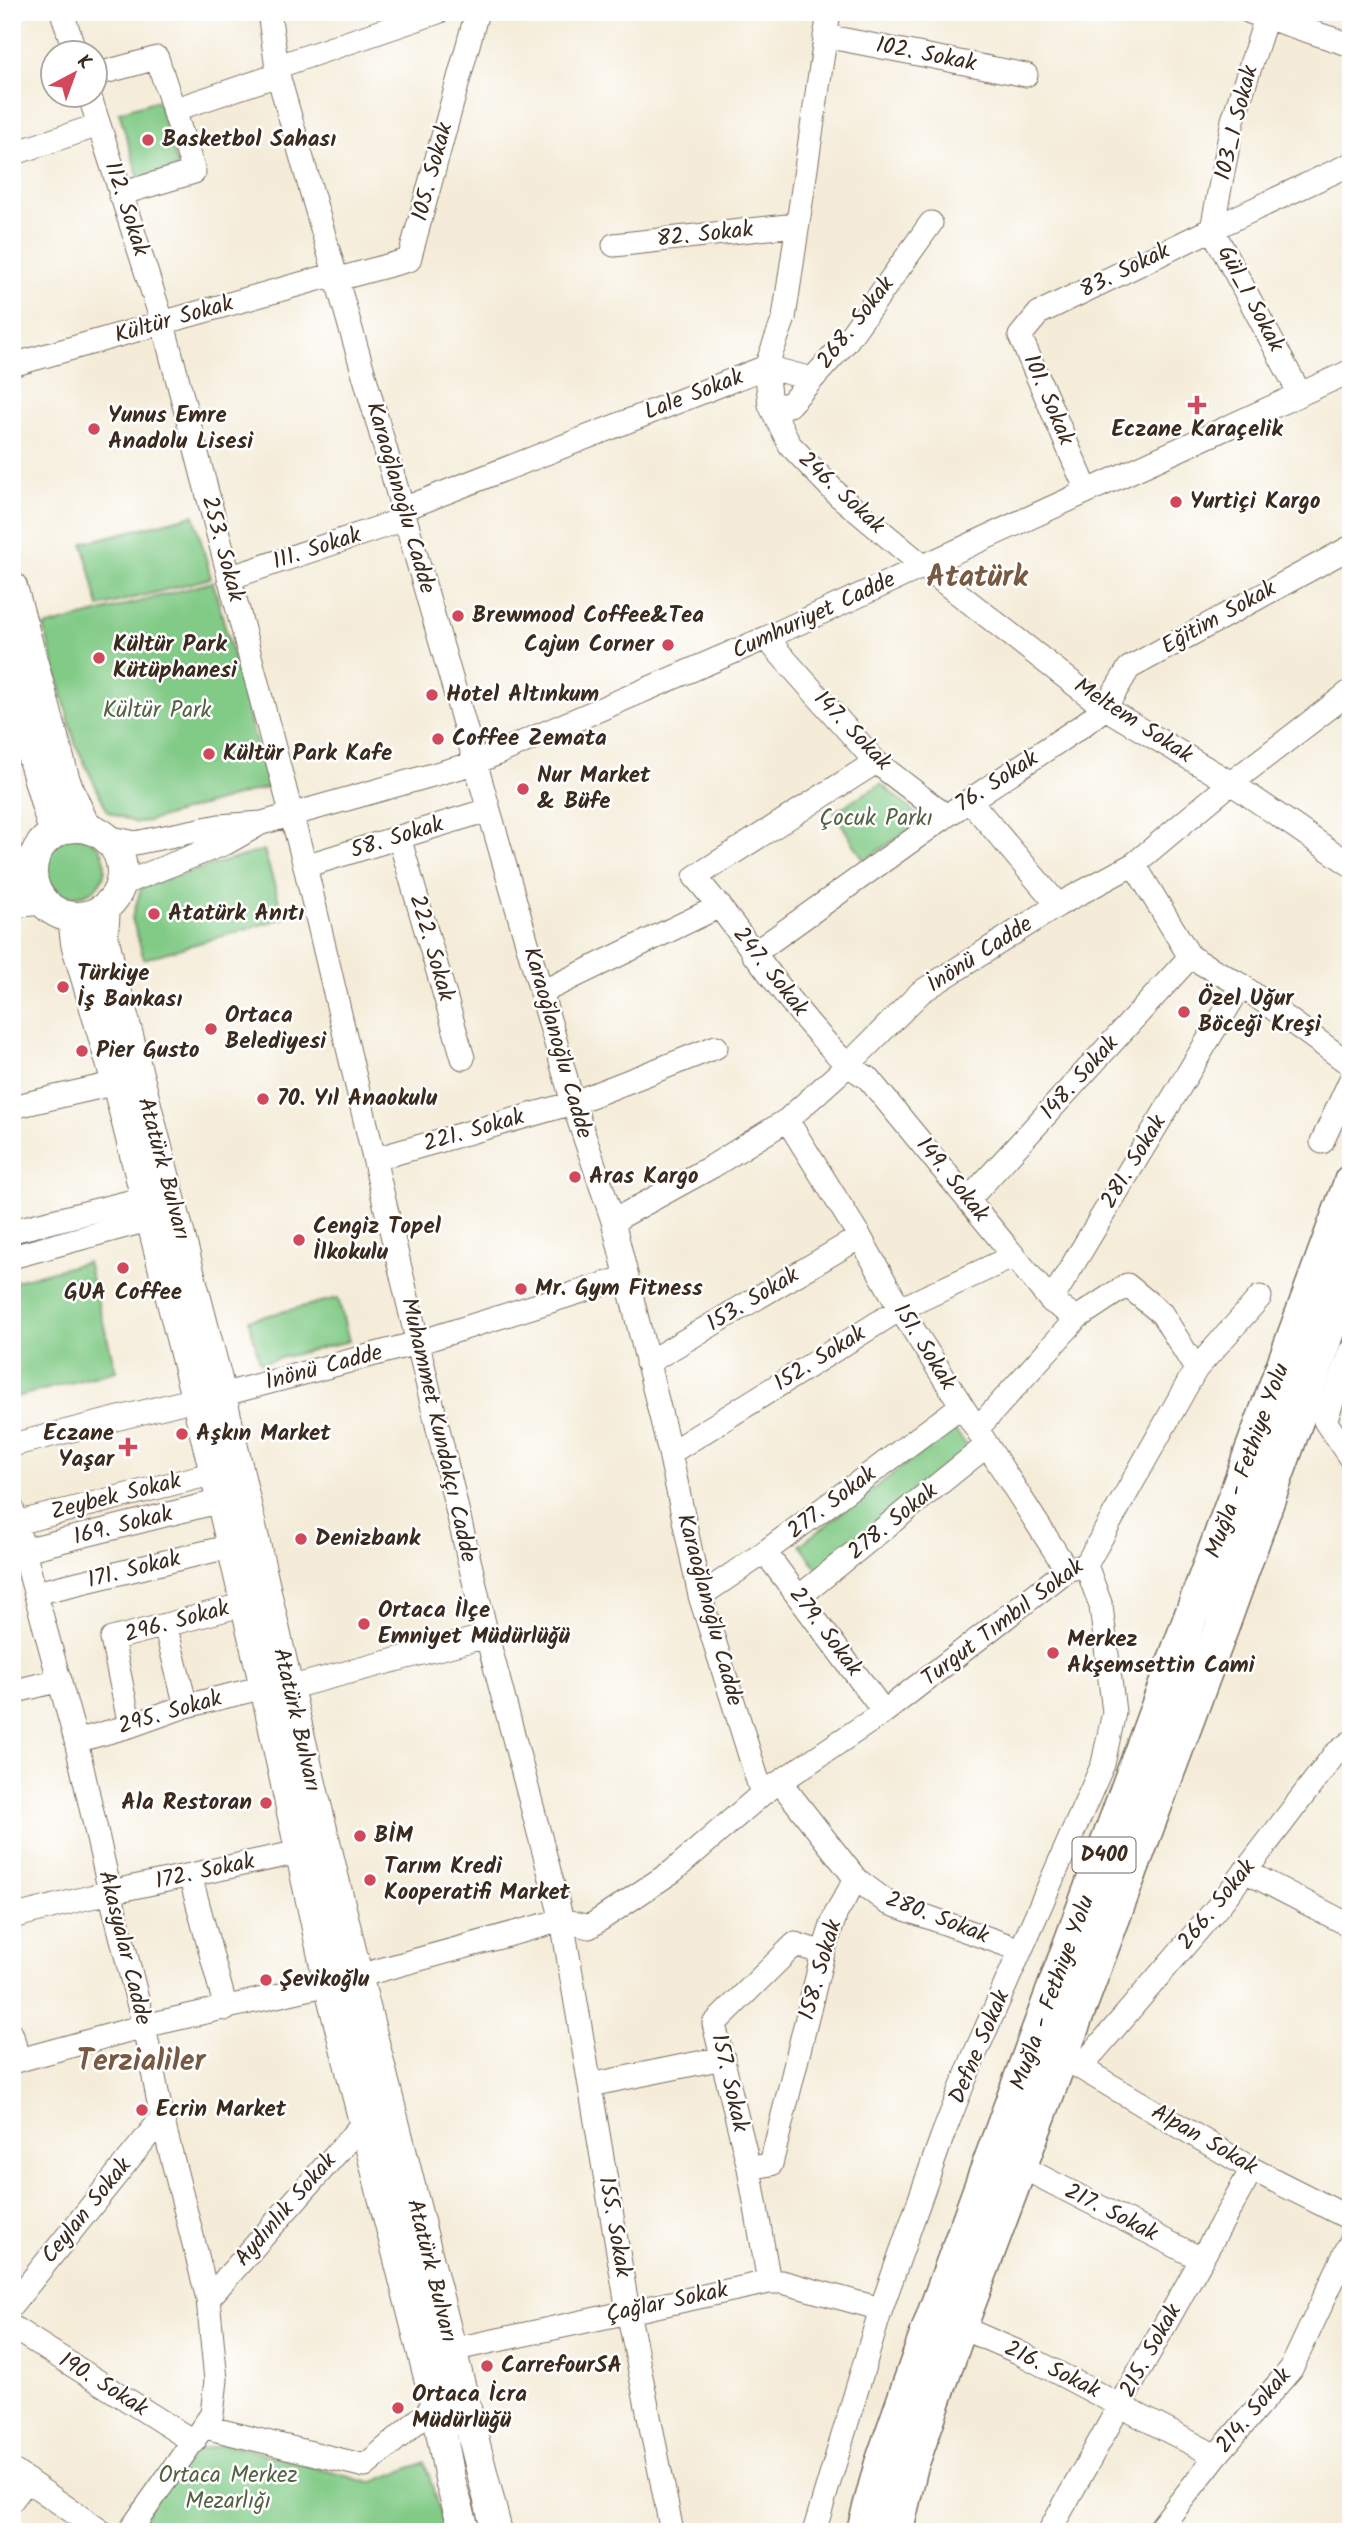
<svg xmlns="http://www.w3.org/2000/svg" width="1363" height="2544" viewBox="0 0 1363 2544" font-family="Kalam,sans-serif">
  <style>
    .green { fill: #82cb87; stroke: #5e7a52; stroke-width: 2 }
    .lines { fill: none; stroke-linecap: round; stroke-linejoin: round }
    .minor-casing { stroke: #7c6e5f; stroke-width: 25 }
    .major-casing { stroke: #7c6e5f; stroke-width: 32 }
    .highway-casing { stroke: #7c6e5f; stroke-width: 36 }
    .minor { stroke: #fff; stroke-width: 23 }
    .major { stroke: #fff; stroke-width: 30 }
    .highway { stroke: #fff; stroke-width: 33 }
    .poi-dot { fill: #d1495b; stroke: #fff; stroke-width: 2.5 }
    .labels { text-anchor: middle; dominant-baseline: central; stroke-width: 5; stroke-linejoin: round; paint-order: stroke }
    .shield { fill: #fff; stroke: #766a62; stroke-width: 2 }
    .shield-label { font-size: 21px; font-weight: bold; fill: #3b2a1e }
    .street-label { font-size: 23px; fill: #3b2a1e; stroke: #fff }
    .poi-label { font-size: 23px; font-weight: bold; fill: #3b2a1e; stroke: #fff; text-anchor: start }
    .park-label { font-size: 23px; fill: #546243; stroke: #fff }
    .district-label { font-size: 30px; font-weight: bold; fill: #785942; stroke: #fff }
  </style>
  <rect width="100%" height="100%" fill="#fff"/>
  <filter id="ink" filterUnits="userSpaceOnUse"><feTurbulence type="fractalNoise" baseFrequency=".0143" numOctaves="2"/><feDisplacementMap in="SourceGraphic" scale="14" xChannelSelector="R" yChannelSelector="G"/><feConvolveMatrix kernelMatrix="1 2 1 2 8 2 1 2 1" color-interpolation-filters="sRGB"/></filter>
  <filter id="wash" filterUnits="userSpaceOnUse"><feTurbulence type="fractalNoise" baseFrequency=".00686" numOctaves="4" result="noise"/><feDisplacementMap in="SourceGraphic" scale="28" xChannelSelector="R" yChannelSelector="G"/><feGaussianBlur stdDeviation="1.57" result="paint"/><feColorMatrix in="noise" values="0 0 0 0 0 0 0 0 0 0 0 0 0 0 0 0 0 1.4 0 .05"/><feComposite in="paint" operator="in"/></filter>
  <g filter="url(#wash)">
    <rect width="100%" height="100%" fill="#f4ecd8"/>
    <!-- green -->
    <path class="green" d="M158,100L178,168L139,179L119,112Z
      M194,515L211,578L99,607L83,543Z
      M213,582L268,787L149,821L136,823L108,812L75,743L44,627Z
      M881,784L924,821L864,860L834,812Z
      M45 866a30 30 0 1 1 60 0a30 30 0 1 1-60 0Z
      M264,850L284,918L144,959L132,918L142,886Z
      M87,1262L116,1371L12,1398V1282Z
      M338,1298L349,1341L260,1363L249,1320Z
      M953,1428L972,1452L818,1569L800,1545Z
      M228,2444L371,2483L425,2462L445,2532H135L186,2452Z"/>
  </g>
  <g filter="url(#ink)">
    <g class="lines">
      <!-- minor casing -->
      <g class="minor-casing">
        <path id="minor" d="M62,12L75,52
          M269,12L278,75L573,1103L613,1221L670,1453L700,1596L762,1794
          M1250,12L1351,45
          M825,36L1026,75
          M276,67L438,12
          M94,75L157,58L194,172L120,194
          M89,94L163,324L305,866L487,1636L562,1920L628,2311L672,2532
          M173,110L278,75
          M12,154L99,125
          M614,245L796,225
          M338,279L409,260L477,12
          M12,365L336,274
          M812,379L766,367L770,405L790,445L839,496L923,566L1105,708L1231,783L1351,865
          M1300,394L1212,229L1351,164
          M770,405H789L846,342L931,223
          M1087,491L1020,336L1039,313L1212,229L1233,120L1266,18
          M403,509L766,367L784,318L829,12
          M229,578L405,519
          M766,638L876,762L946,816
          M876,762L695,877C737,925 770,979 812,1027C831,1048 843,1064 868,1078L1051,1301
          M970,801L1058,905
          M107,837L135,843L219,826L262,823L475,763L766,638L1351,371
          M399,837L463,1058
          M305,866L488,810
          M12,868L35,853
          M120,885L226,843L256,826
          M12,906L43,903
          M753,954L946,816L1083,725L1105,708L1129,668L1351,547
          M1190,957L1241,985
          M542,992L720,906
          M12,1107L117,1083
          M787,1120L860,1237L900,1309L1067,1570
          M1322,1142L1351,1079
          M375,1159L573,1103L716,1047
          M969,1199L1190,957L1134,864
          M613,1221L713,1166L787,1120L847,1066L921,992L1058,905L1134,864L1231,783L1351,691
          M12,1231L146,1198
          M12,1257L152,1219
          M1077,1318L1127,1285L1162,1314L1196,1369
          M1351,1352L1325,1421L1351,1459
          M647,1363L860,1237
          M221,1395L417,1343L627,1277
          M977,1429L1077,1318L1051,1301L1241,985L1351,1065
          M12,1445L195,1399
          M670,1453L900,1309L1014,1256
          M12,1508L76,1741L110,1892L144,2026L162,2118L208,2299L216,2380L212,2414L129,2532
          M12,1524L215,1473
          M25,1550L221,1501
          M765,1552L884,1712
          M36,1593L232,1546
          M700,1596L765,1552L961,1406
          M799,1597L986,1446
          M165,1625L186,1706
          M288,1688L487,1636
          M12,1692L60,1680
          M130,1726L112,1639L246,1604
          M76,1741L130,1726L186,1706L265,1687
          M1245,1871L1351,1926
          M190,1875L226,2009
          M856,1879L888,1903L1021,1950
          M12,1917L110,1892L300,1852
          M12,2035L18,2060
          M1069,2061L1252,2169L1351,2219
          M12,2062L144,2026L329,1984L562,1920L589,1927L673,1871L762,1794L884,1712L1067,1570L1086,1565L1196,1369L1260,1297
          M1081,2067L1221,1903L1334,1755L1351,1742
          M590,2085L723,2058
          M1020,2166L1201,2259
          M749,2168L771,2164L823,1953L836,1913L856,1879L780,1782
          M769,2282L749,2168L714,2024L795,1944L823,1953
          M208,2299L365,2121
          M12,2305L162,2118
          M12,2327L194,2442
          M960,2327L1018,2352L1216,2456
          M451,2350L769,2282H782L881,2309
          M205,2427L365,2466L436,2405
          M12,2470L102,2532
          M12,2500L27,2480
          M814,2532L881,2309L942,2137L974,2056L1103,1764L1114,1712L1101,1606L1086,1565
          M1049,2532L1252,2169
          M1157,2532L1216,2456L1291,2369L1351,2241"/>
      </g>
      <!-- major casing -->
      <g class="major-casing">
        <path id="major" d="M12,587L65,781L85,827
          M12,685L54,832
          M32 872a45 45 0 1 1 90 0a45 45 0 1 1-90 0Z
          M105,907L103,936L112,974L221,1395L288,1688L357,1975L497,2532
          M73,917L76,943L117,1083L215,1473L265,1687L329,1984L436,2405L451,2484L465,2532"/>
      </g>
      <!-- highway casing -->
      <g class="highway-casing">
        <path id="highway" d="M863,2532L881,2465L931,2322L1351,1181
          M896,2532L911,2467L960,2327L1221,1630L1351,1269"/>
      </g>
      <!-- minor -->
      <use href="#minor" class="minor"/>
      <!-- major -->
      <use href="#major" class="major"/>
      <!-- highway -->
      <use href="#highway" class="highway"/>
    </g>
  </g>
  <!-- markers -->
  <g class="poi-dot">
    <circle cx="148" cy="140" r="7"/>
    <path d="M1193.5 394.5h7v7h7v7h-7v7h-7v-7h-7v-7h7z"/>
    <circle cx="94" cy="429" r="7"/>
    <circle cx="1176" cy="502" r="7"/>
    <circle cx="458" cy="616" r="7"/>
    <circle cx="668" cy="645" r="7"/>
    <circle cx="99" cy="658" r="7"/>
    <circle cx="432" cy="695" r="7"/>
    <circle cx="438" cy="739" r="7"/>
    <circle cx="209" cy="754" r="7"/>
    <circle cx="523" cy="789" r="7"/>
    <circle cx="154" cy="914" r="7"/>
    <circle cx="63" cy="987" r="7"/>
    <circle cx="1184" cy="1012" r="7"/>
    <circle cx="211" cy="1029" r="7"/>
    <circle cx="82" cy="1051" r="7"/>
    <circle cx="263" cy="1099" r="7"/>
    <circle cx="575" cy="1177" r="7"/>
    <circle cx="299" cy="1240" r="7"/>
    <circle cx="123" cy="1268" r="7"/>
    <circle cx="521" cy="1289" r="7"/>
    <circle cx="182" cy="1434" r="7"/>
    <path d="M124.5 1436.5h7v7h7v7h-7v7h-7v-7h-7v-7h7z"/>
    <circle cx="301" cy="1539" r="7"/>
    <circle cx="364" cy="1624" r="7"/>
    <circle cx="1053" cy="1653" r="7"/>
    <circle cx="266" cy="1803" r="7"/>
    <circle cx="360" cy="1836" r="7"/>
    <circle cx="370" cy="1880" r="7"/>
    <circle cx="266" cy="1980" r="7"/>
    <circle cx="142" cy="2110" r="7"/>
    <circle cx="487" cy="2366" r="7"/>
    <circle cx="398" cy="2408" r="7"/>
  </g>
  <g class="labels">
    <!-- shield labels -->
    <rect class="shield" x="1072.5" y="1837.5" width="63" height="35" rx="5"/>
    <g class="shield-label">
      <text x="1104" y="1855">D400</text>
    </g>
    <!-- street labels -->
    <g class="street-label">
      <text transform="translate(926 55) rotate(11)">102. Sokak</text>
      <text transform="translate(1237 123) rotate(-76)">103_1 Sokak</text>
      <text transform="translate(433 172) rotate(-75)">105. Sokak</text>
      <text transform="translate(126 209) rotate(72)">112. Sokak</text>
      <text transform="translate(705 235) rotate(-6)">82. Sokak</text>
      <text transform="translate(1125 271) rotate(-26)">83. Sokak</text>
      <text transform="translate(1250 299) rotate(62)">Gül_1 Sokak</text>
      <text transform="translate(174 320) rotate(-16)">Kültür Sokak</text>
      <text transform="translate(856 323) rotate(-52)">268. Sokak</text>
      <text transform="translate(694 395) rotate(-21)">Lale Sokak</text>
      <text transform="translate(1048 400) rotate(67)">101. Sokak</text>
      <text transform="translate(841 493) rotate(43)">246. Sokak</text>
      <text transform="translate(400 498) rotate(74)">Karaoğlanoğlu Cadde</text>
      <text transform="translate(222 549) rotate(75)">253. Sokak</text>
      <text transform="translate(317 549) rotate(-18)">111. Sokak</text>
      <text transform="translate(814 616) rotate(-25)">Cumhuriyet Cadde</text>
      <text transform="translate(1219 618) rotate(-29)">Eğitim Sokak</text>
      <text transform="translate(1133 721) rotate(33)">Meltem Sokak</text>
      <text transform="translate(852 731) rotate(46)">147. Sokak</text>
      <text transform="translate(997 782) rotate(-33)">76. Sokak</text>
      <text transform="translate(397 838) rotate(-17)">58. Sokak</text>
      <text transform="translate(431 948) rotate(74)">222. Sokak</text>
      <text transform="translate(980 955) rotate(-33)">İnönü Cadde</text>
      <text transform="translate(770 972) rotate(52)">247. Sokak</text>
      <text transform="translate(557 1043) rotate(74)">Karaoğlanoğlu Cadde</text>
      <text transform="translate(1080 1078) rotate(-48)">148. Sokak</text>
      <text transform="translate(474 1131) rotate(-16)">221. Sokak</text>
      <text transform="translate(1134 1162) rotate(-59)">281. Sokak</text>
      <text transform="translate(163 1169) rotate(75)">Atatürk Bulvarı</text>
      <text transform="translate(952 1180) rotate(51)">149. Sokak</text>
      <text transform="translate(753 1300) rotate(-31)">153. Sokak</text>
      <text transform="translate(924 1347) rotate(58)">151. Sokak</text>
      <text transform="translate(820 1359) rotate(-32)">152. Sokak</text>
      <text transform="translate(324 1368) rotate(-15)">İnönü Cadde</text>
      <text transform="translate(438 1430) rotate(77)">Muhammet Kundakçı Cadde</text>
      <text transform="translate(1248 1461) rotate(-70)">Muğla - Fethiye Yolu</text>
      <text transform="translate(116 1497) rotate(-14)">Zeybek Sokak</text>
      <text transform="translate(832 1503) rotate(-37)">277. Sokak</text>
      <text transform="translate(893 1522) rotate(-39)">278. Sokak</text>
      <text transform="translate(123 1526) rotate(-14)">169. Sokak</text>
      <text transform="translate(134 1570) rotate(-14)">171. Sokak</text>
      <text transform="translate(709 1610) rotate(75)">Karaoğlanoğlu Cadde</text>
      <text transform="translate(177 1622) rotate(-15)">296. Sokak</text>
      <text transform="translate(1003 1623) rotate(-37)">Turgut Tımbıl Sokak</text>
      <text transform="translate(825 1632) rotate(53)">279. Sokak</text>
      <text transform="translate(170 1713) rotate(-16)">295. Sokak</text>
      <text transform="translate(296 1720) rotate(77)">Atatürk Bulvarı</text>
      <text transform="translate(205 1872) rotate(-12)">172. Sokak</text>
      <text transform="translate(1217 1905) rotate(-51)">266. Sokak</text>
      <text transform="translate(937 1918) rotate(21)">280. Sokak</text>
      <text transform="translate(124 1948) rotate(76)">Akasyalar Cadde</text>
      <text transform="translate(821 1970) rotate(-74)">158. Sokak</text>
      <text transform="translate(1053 1993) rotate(-70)">Muğla - Fethiye Yolu</text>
      <text transform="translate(980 2047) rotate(-67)">Defne Sokak</text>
      <text transform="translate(729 2083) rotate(77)">157. Sokak</text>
      <text transform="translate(1204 2140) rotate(30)">Alpan Sokak</text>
      <text transform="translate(286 2210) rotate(-49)">Aydınlık Sokak</text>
      <text transform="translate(87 2211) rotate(-51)">Ceylan Sokak</text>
      <text transform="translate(1111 2213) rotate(27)">217. Sokak</text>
      <text transform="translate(614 2227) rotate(80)">155. Sokak</text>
      <text transform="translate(431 2271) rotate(76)">Atatürk Bulvarı</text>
      <text transform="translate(667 2303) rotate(-12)">Çağlar Sokak</text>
      <text transform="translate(1151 2351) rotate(-61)">215. Sokak</text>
      <text transform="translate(1052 2370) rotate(26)">216. Sokak</text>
      <text transform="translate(103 2385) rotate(32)">190. Sokak</text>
      <text transform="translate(1254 2411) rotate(-50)">214. Sokak</text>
    </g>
    <!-- poi labels -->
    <g class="poi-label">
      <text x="162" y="140">Basketbol Sahası</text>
      <text x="108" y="416">Yunus Emre<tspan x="108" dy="26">Anadolu Lisesi</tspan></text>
      <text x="1197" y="430" text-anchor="middle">Eczane Karaçelik</text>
      <text x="1190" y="502">Yurtiçi Kargo</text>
      <text x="472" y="616">Brewmood Coffee&amp;Tea</text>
      <text x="113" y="645">Kültür Park<tspan x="113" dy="26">Kütüphanesi</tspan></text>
      <text x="654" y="645" text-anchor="end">Cajun Corner</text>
      <text x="446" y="695">Hotel Altınkum</text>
      <text x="452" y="739">Coffee Zemata</text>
      <text x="223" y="754">Kültür Park Kafe</text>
      <text x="537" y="776">Nur Market<tspan x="537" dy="26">&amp; Büfe</tspan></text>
      <text x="168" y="914">Atatürk Anıtı</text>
      <text x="77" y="974">Türkiye<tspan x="77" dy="26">İş Bankası</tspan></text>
      <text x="1198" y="999">Özel Uğur<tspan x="1198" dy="26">Böceği Kreşi</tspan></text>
      <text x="225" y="1016">Ortaca<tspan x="225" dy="26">Belediyesi</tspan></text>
      <text x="96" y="1051">Pier Gusto</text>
      <text x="277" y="1099">70. Yıl Anaokulu</text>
      <text x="589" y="1177">Aras Kargo</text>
      <text x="313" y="1227">Cengiz Topel<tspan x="313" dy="26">İlkokulu</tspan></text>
      <text x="535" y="1289">Mr. Gym Fitness</text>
      <text x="123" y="1293" text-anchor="middle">GUA Coffee</text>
      <text x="114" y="1434" text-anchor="end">Eczane<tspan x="114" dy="26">Yaşar</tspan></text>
      <text x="196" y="1434">Aşkın Market</text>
      <text x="315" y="1539">Denizbank</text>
      <text x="378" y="1611">Ortaca İlçe<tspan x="378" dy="26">Emniyet Müdürlüğü</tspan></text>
      <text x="1067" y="1640">Merkez<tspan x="1067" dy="26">Akşemsettin Cami</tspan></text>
      <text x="252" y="1803" text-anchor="end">Ala Restoran</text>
      <text x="374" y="1836">BİM</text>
      <text x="384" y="1867">Tarım Kredi<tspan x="384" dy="26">Kooperatifi Market</tspan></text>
      <text x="280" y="1980">Şevikoğlu</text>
      <text x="156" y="2110">Ecrin Market</text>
      <text x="501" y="2366">CarrefourSA</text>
      <text x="412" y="2395">Ortaca İcra<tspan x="412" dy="26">Müdürlüğü</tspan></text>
    </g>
    <!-- park labels -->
    <g class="park-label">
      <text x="157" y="711">Kültür Park</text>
      <text x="876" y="819">Çocuk Parkı</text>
      <text x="228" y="2476">Ortaca Merkez<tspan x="228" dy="26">Mezarlığı</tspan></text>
    </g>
    <!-- district labels -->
    <g class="district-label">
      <text x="977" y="578">Atatürk</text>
      <text x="141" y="2062">Terzialiler</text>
    </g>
  </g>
  <!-- margin -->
  <rect width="1363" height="2544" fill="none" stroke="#fff" stroke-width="42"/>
  <!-- north arrow -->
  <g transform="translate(74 74) rotate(41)"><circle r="33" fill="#ffffff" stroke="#b1aaa5" stroke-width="2"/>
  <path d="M0-5L12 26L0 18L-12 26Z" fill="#d1495b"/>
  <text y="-10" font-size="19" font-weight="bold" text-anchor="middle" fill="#3b2a1e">K</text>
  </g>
</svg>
